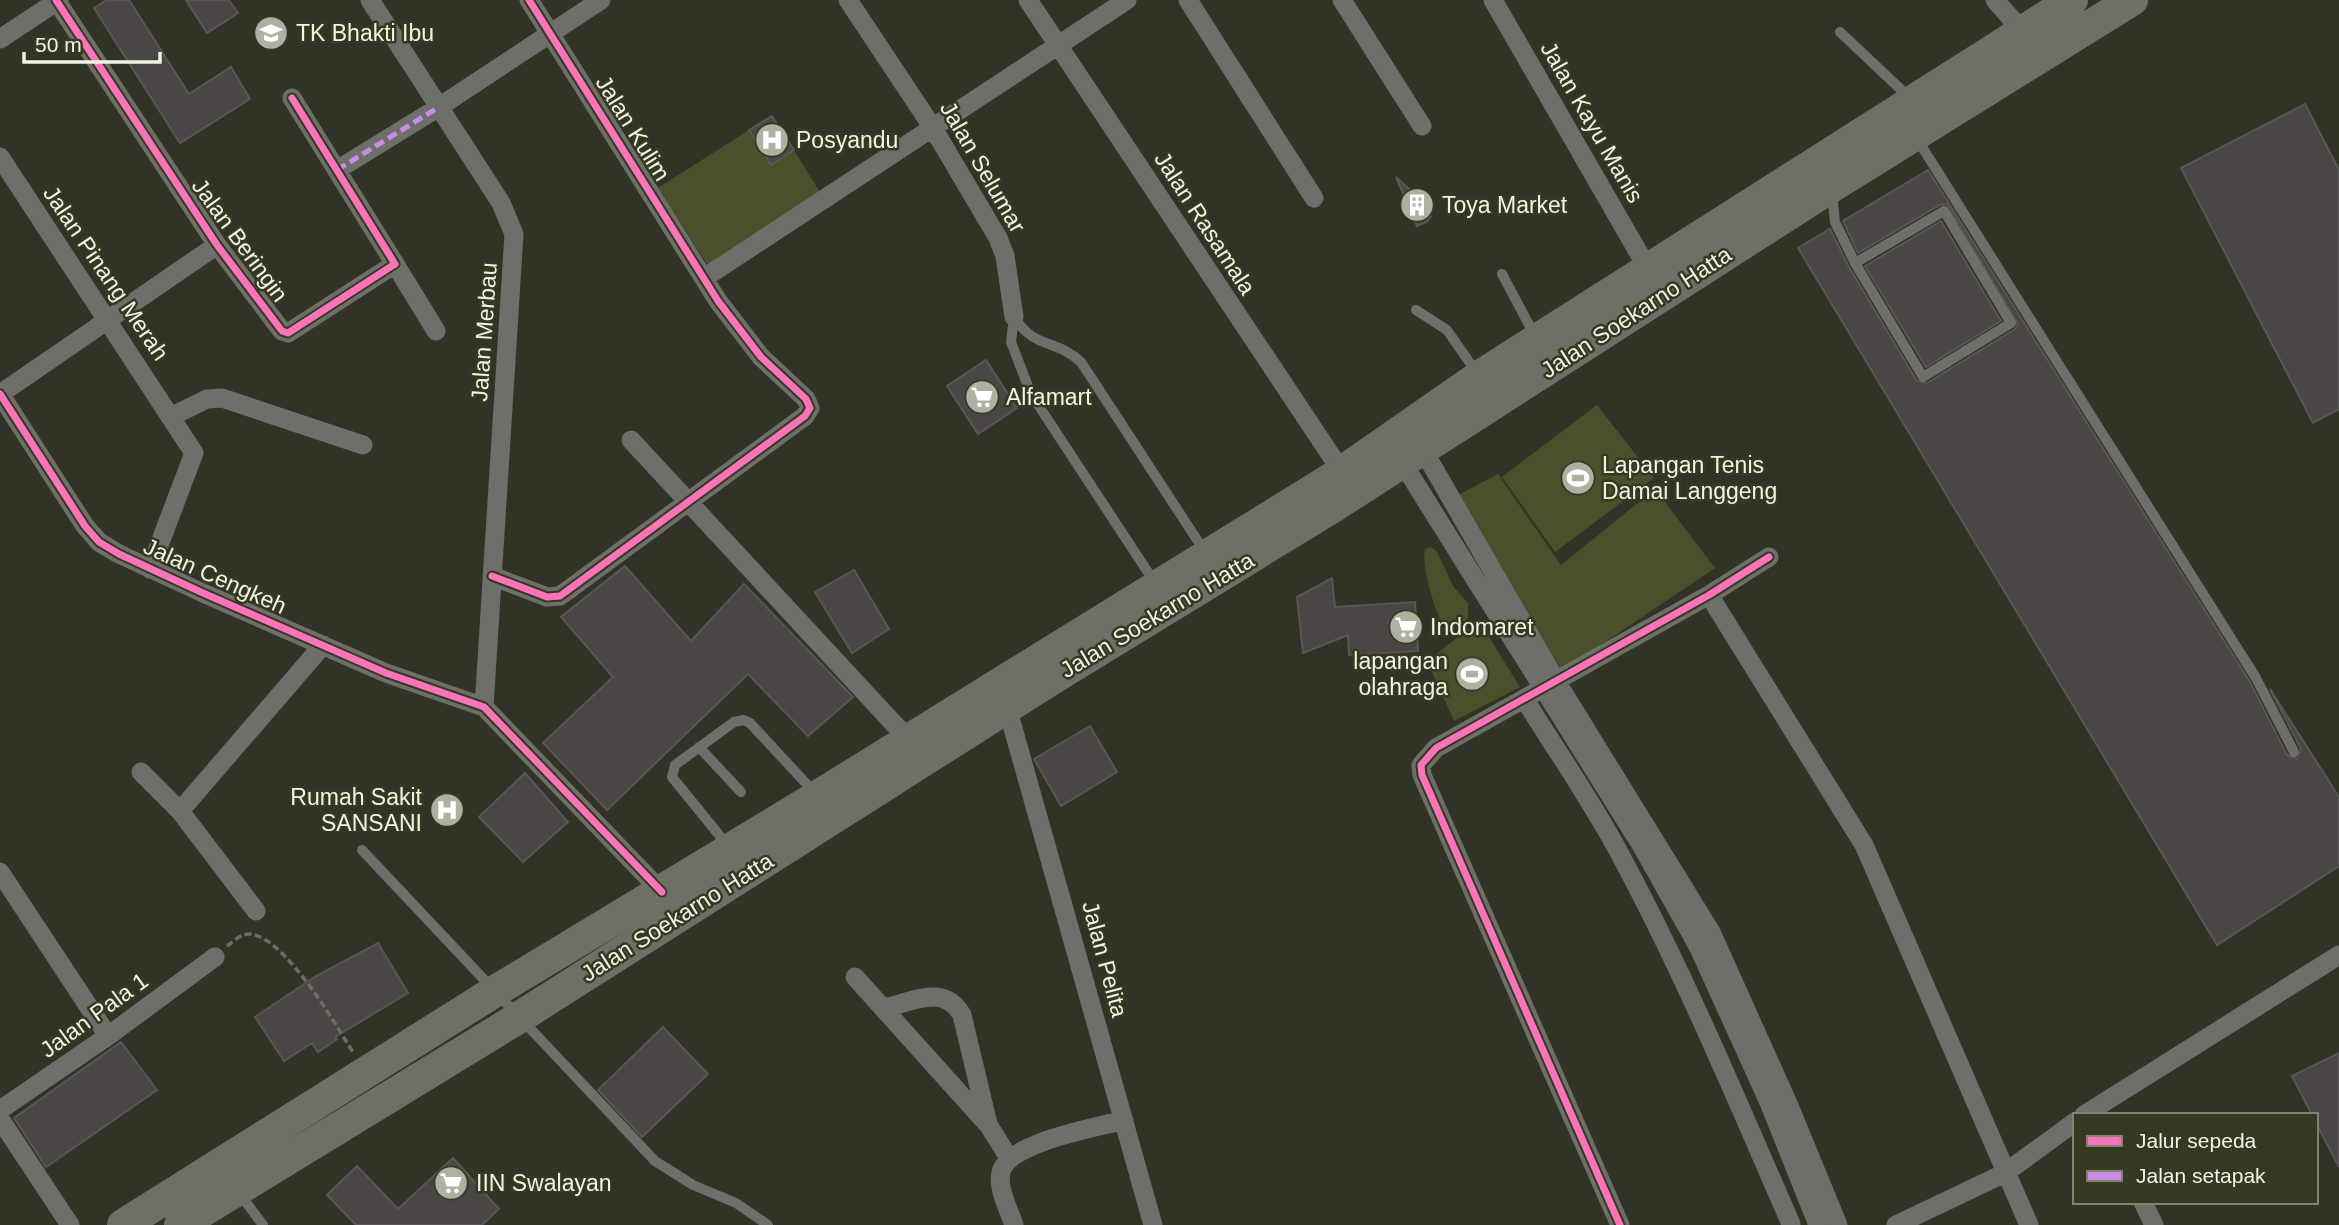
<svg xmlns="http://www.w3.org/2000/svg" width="2339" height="1225" viewBox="0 0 2339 1225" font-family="Arial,sans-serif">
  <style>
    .green { fill: #4a502b }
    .building { fill: #494645; stroke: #595655; stroke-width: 2 }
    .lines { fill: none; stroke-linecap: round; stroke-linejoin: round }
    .path { stroke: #6c6d66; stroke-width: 3.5; stroke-dasharray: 7 3.5; stroke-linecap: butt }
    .lane { stroke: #6e6f6a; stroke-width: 10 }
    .street { stroke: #6e6f6a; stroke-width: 19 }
    .primary { stroke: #6e6f67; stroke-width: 32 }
    .quiet { stroke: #ca8be6; stroke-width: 5; stroke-dasharray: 10 5; stroke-linecap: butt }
    .cycleway-casing { stroke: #353921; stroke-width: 11 }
    .cycleway { stroke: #fb73b8; stroke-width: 7 }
    .labels { text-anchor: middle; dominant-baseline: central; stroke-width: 5; stroke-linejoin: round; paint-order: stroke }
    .poi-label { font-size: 23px; fill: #f0f4e5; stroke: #353921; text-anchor: start }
    .street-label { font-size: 23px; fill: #f0f4e5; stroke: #353921 }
  </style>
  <rect width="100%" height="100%" fill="#323327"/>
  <!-- green -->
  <path class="green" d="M749,130L771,164L794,150L821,194L709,267L658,188Z
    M1597,405L1654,478L1555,552L1502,477Z
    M1498,474L1561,565L1655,489L1715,568L1562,671L1454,497Z
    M1431,547L1437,552L1453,586L1468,603V618L1458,626L1441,622C1434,606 1421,566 1425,549Z
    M1479,621L1520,687L1454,721L1427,661Z"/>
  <!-- building -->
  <path class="building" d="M107,0H129L189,94L231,67L250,99L180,143L94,8Z
    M186,0H229L238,13L207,33Z
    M2305,104L2339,170V409L2313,423L2181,168Z
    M772,116L794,150L771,165L749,130Z
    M1928,170L2250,682L2287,755L2297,759L2301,749L2270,689L2339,797V866L2217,945L1798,248L1830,229L1849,267L1917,381L1927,383L2015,329L2018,324L1947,204L1940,205L1858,253L1843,221Z
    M1396,177L1430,209L1431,216L1427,222L1417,226Z
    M1941,221L2001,321L1926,367L1865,266Z
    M986,360L1017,408L978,434L947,386Z
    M625,566L691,641L744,584L853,697L808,736L748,674L607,810L543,743L613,677L561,617Z
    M854,570L889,629L852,653L815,592Z
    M1332,578L1335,607L1415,602L1418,651L1349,655L1348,635L1303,653L1297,597Z
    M1090,726L1117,772L1061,806L1034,759Z
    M525,773L568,822L523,862L479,817Z
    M378,943L408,993L335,1037L337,1039L318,1052L312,1043L284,1061L255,1017L316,976Z
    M663,1027L708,1074L642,1137L598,1090Z
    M121,1042L157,1090L46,1167L14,1118Z
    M2339,1053V1167L2316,1123V1115H2312L2292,1076Z
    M453,1158L499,1209L482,1225H356L327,1195L357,1166L398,1209Z"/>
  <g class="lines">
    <!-- path -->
    <path class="path" d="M227,946C234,941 241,933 251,934C286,939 336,1025 354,1054"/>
    <!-- lane -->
    <path class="lane" d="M1840,32L1911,99
      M1917,139L2256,678L2294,752
      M1832,194L1835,222L1855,263L1923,377L2011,323L1944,211L1855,263
      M1502,274L1535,336
      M1416,310L1447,330L1477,373
      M1014,317C1035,350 1055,338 1081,362L1205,552
      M1014,317L1011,342L1031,394L1155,583
      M699,747L741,792
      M728,846L672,777L675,765L734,722L744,720L750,723L814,792
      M362,850L655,1161L693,1185L736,1203L768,1225
      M239,1193L263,1225"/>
    <!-- street -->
    <path class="street" d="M56,0L217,245L282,331L288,333L395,264L292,98
      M370,0L501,203L514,234L484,707
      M848,0L933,128L998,238L1005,256L1014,317
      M1028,0L1342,472
      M1188,0L1314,198
      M1342,0L1422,126
      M1493,0L1648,269
      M1995,0L2024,33
      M0,39L59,0
      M0,157L194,453L150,569
      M337,170L439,107L601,0
      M395,264L436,331
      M704,278L1127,0
      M0,394L85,526L99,542L119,554L203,593L386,673L484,707L662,892
      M0,394L217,245
      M172,416L207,399L222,398L363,445
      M631,440L909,740
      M1422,448L1556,681L1711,932L1790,1108L1838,1225
      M1402,462L1643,848L1698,946L1768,1100L1818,1225
      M492,576L547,597L560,596L805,416L810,408L806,399L761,357L718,301L529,0
      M1709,595L1864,845L2029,1225
      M1525,700C1555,748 1588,796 1615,845C1682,968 1735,1096 1791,1224
      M1007,707L1153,1225
      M141,772L180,811
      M0,872L108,1036
      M256,911L180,811L323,645
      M855,977L989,1126L1009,1158
      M885,1008C914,1001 944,984 962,1015L988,1124
      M0,1110L108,1036L215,957
      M2084,1115L2339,955
      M0,1119L70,1225
      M2143,1202L2154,1225
      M1014,1225C1009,1210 997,1188 1001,1172C1009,1142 1096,1128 1124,1120
      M1620,1225L1422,775L1421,765L1436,748L1709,595L1769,557
      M1896,1225L2005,1173L2075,1122"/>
    <!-- primary -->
    <path class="primary" d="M123,1225L497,990L818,796L1342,472L1480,376L2072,0
      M180,1225L520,1017L1055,677L1331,508L1831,187L2132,0"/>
    <!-- quiet -->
    <path class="quiet" d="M337,170L439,107"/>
    <!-- cycleway casing -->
    <g class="cycleway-casing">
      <path id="cycleway" d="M56,0L217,245L282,331L288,333L395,264L292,98
        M0,394L85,526L99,542L119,554L203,593L386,673L484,707L662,892
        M492,576L547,597L560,596L805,416L810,408L806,399L761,357L718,301L529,0
        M1620,1225L1422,775L1421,765L1436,748L1709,595L1769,557"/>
    </g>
    <!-- cycleway -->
    <use href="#cycleway" class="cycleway"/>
  </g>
  <!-- icons -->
  <defs>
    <g id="school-disc" transform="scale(1.75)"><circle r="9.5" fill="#aeb0a2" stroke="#353921"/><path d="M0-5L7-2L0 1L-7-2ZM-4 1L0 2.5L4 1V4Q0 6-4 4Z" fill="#fff"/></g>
    <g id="hospital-disc" transform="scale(1.75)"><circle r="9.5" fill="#aeb0a2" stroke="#353921"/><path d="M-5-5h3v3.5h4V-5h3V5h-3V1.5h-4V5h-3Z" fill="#fff"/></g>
    <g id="building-disc" transform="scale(1.75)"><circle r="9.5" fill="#aeb0a2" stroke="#353921"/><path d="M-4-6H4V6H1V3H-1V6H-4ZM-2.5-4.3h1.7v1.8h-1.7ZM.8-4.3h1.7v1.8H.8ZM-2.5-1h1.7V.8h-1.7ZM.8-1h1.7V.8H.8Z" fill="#fff"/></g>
    <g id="supermarket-disc" transform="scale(1.75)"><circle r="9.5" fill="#aeb0a2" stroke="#353921"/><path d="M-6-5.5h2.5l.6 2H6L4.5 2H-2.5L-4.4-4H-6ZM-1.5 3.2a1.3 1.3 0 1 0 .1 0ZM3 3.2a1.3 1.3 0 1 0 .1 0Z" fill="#fff"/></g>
    <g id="stadium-disc" transform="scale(1.75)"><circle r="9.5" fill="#aeb0a2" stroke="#353921"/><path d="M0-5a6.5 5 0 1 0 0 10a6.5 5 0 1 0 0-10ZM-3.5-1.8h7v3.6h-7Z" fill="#fff"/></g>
  </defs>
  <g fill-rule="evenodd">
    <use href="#school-disc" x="271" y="33"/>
    <use href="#hospital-disc" x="772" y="140"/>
    <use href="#building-disc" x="1417" y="205"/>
    <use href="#supermarket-disc" x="982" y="397"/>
    <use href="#stadium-disc" x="1578" y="478"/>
    <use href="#supermarket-disc" x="1406" y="627"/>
    <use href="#stadium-disc" x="1472" y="674"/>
    <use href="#hospital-disc" x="447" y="810"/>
    <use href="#supermarket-disc" x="451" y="1183"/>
  </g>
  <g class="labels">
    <!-- poi labels -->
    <g class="poi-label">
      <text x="296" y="33">TK Bhakti Ibu</text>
      <text x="796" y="140">Posyandu</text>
      <text x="1442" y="205">Toya Market</text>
      <text x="1006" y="397">Alfamart</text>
      <text x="1602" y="465">Lapangan Tenis<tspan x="1602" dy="26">Damai Langgeng</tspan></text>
      <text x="1430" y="627">Indomaret</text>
      <text x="1448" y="661" text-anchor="end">lapangan<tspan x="1448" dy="26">olahraga</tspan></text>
      <text x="422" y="797" text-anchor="end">Rumah Sakit<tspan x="422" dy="26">SANSANI</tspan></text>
      <text x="476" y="1183">IIN Swalayan</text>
    </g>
    <!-- street labels -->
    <g class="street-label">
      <text transform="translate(1592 122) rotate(60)">Jalan Kayu Manis</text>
      <text transform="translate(633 128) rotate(58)">Jalan Kulim</text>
      <text transform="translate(983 167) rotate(60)">Jalan Selumar</text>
      <text transform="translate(1205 223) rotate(57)">Jalan Rasamala</text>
      <text transform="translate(240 240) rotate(54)">Jalan Beringin</text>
      <text transform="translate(106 273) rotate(56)">Jalan Pinang Merah</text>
      <text transform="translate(1636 312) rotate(-33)">Jalan Soekarno Hatta</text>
      <text transform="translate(484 332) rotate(-86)">Jalan Merbau</text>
      <text transform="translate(215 576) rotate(24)">Jalan Cengkeh</text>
      <text transform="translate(1157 615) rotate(-31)">Jalan Soekarno Hatta</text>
      <text transform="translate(677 917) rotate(-32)">Jalan Soekarno Hatta</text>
      <text transform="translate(1105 959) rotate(75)">Jalan Pelita</text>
      <text transform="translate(94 1015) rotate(-36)">Jalan Pala 1</text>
    </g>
  </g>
  <!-- legend -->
  <rect x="2073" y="1113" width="245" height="91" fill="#353921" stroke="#80846f" stroke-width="2"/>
  <rect x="2087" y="1136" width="35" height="10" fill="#fb73b8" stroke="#80846f" stroke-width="2"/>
  <text x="2136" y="1148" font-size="21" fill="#f0f4e5">Jalur sepeda</text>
  <rect x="2087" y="1171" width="35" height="10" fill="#ca8be6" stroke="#80846f" stroke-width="2"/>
  <text x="2136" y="1183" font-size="21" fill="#f0f4e5">Jalan setapak</text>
  <!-- scale -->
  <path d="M24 52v10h136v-10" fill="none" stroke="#f0f4e5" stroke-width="3.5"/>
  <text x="35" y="52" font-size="21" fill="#f0f4e5" stroke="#353921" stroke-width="5" paint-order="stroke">50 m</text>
</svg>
